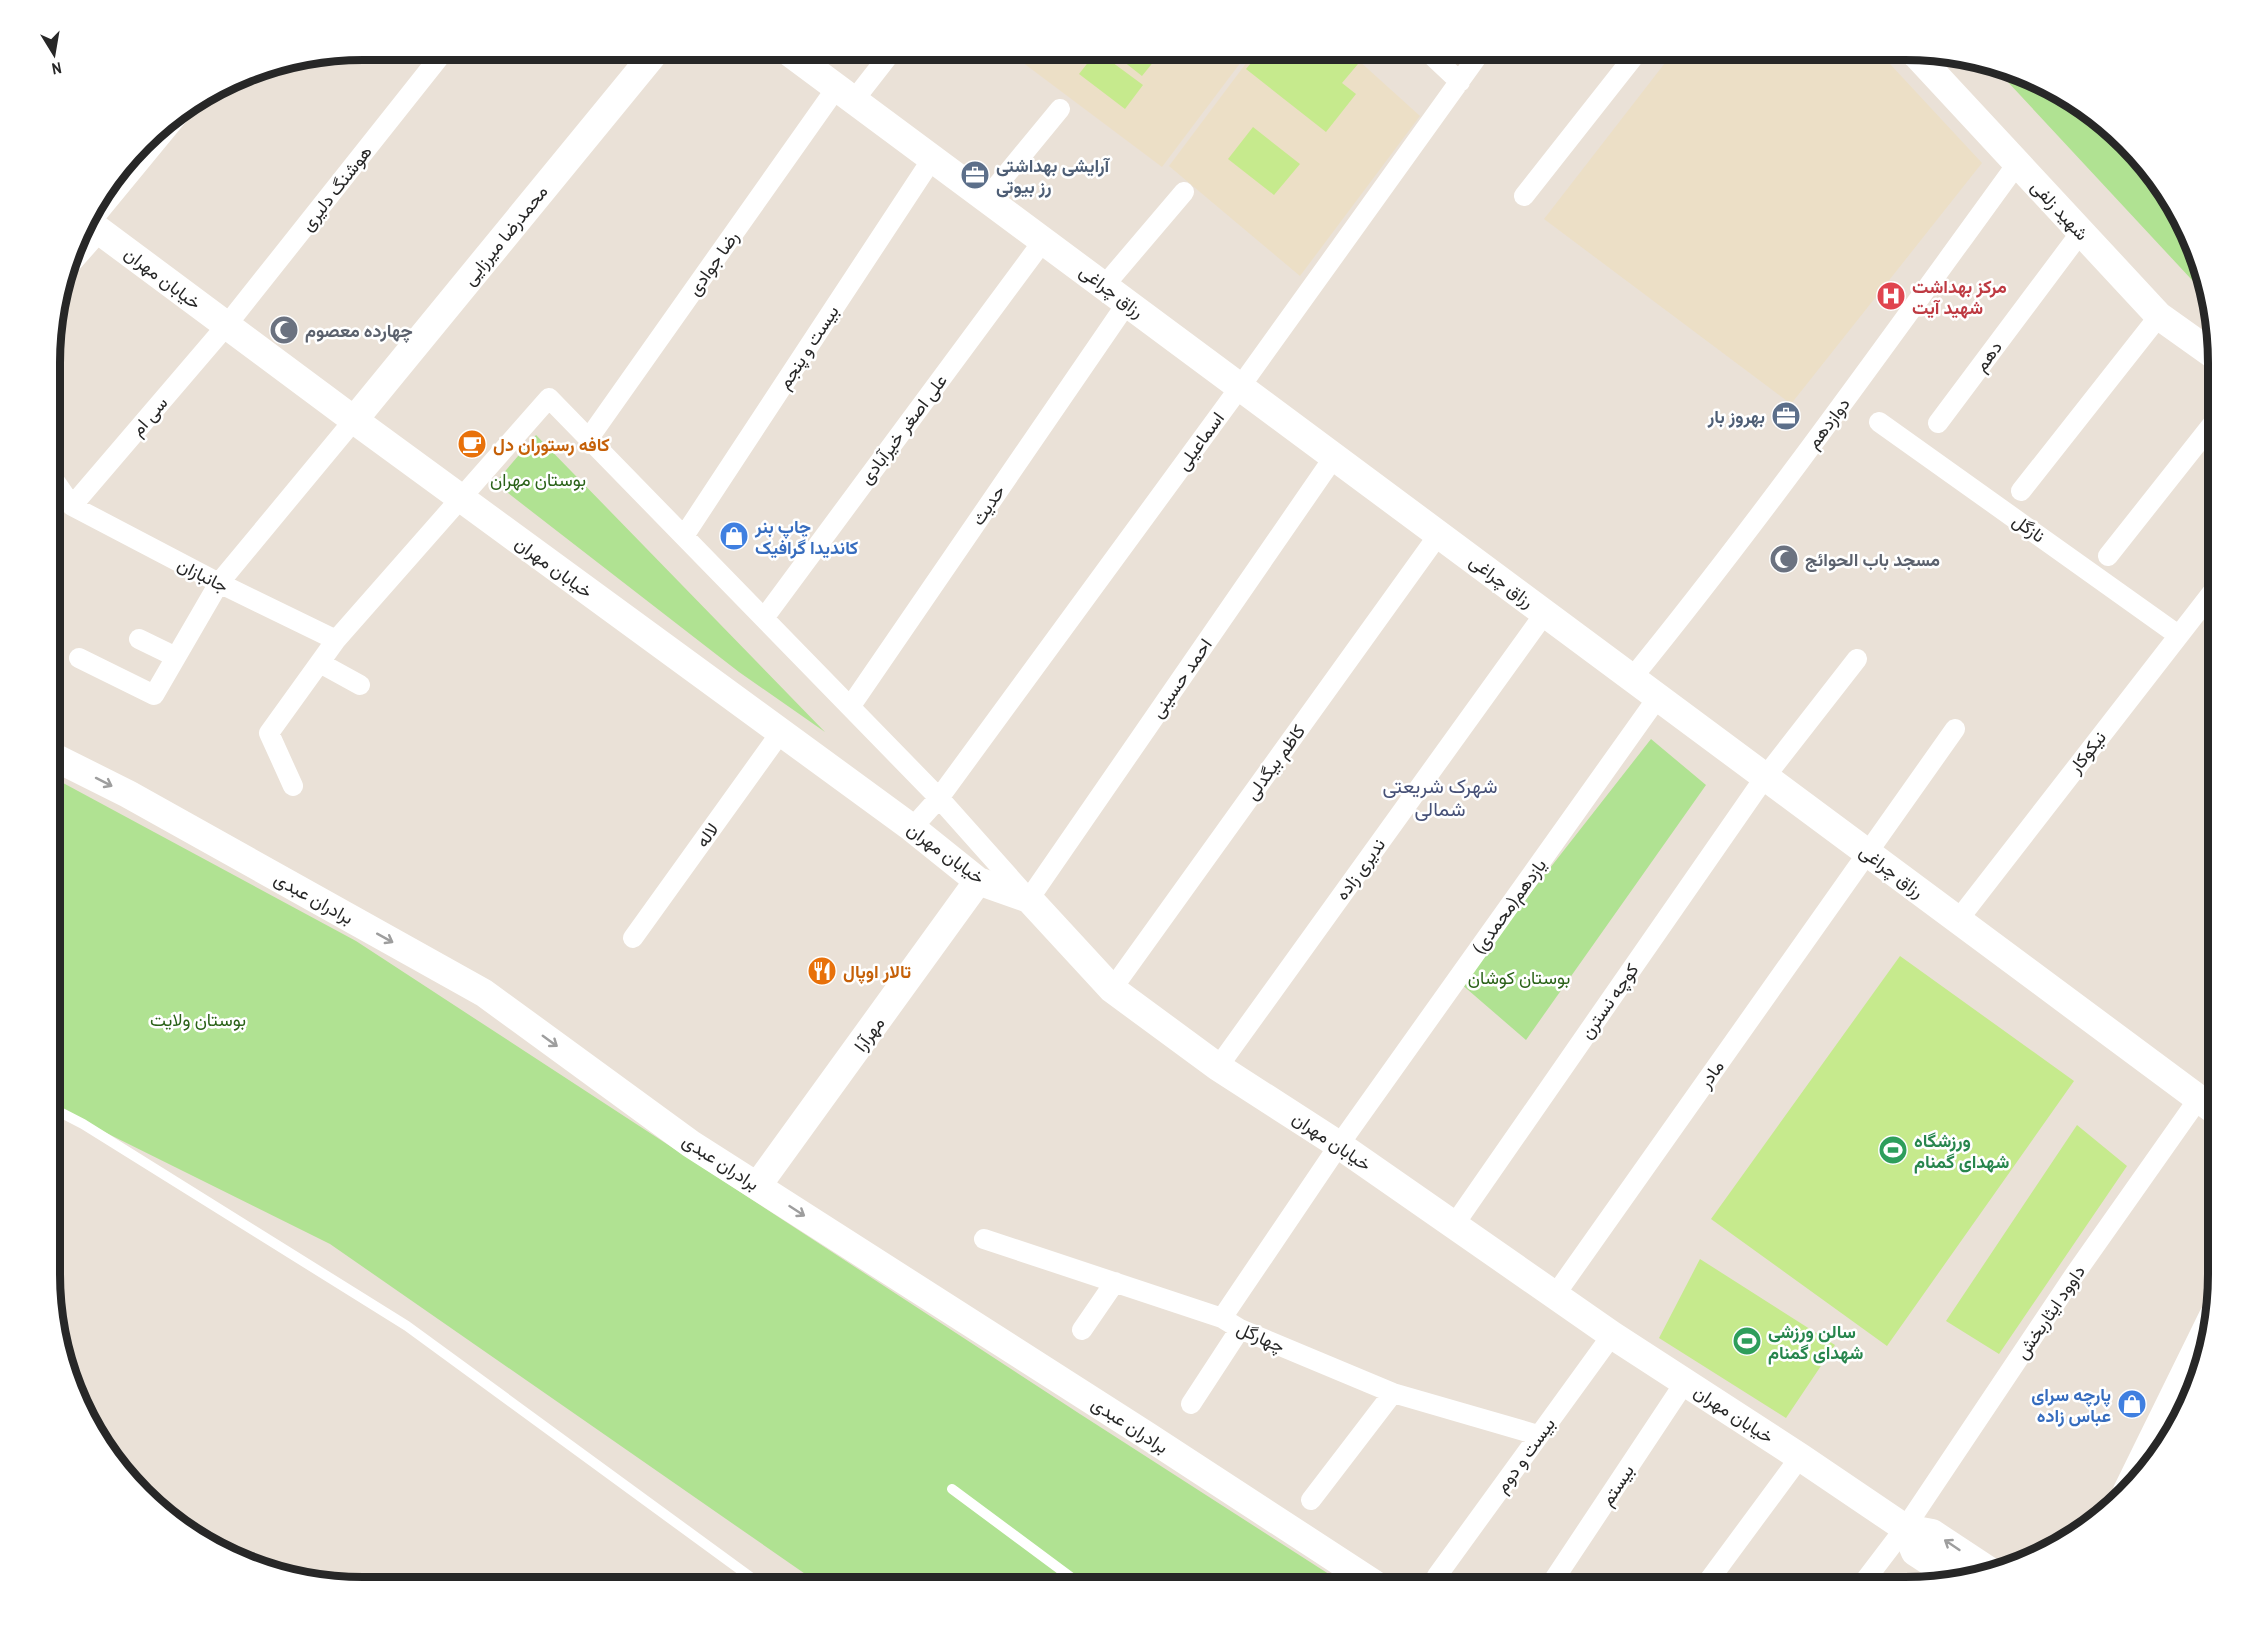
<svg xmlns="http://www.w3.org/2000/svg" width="2268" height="1637" viewBox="0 0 2268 1637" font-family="'Archivo Narrow',Vazirmatn,sans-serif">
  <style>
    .education { fill: #ecdfc6 }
    .green { fill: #b0e292 }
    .pitch { fill: #c6ea8d }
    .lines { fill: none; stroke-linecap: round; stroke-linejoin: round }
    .lane { stroke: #fff; stroke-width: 10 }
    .street { stroke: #fff; stroke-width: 20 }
    .secondary { stroke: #fff; stroke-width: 28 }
    .oneway { stroke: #9e9e9e }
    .labels { text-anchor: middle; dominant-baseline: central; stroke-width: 5; stroke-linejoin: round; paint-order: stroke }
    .service-label { font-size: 18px; font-weight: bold; fill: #4e5e75; stroke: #fff; text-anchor: start }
    .street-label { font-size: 18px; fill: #272727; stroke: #fff }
    .health-label { font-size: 18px; font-weight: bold; fill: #be3a42; stroke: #fff; text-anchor: start }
    .worship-label { font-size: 18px; font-weight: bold; fill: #5b616d; stroke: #fff; text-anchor: start }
    .food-label { font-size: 18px; font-weight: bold; fill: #c56008; stroke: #fff; text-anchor: start }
    .park-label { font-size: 18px; fill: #2a6218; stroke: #fff }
    .shop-label { font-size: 18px; font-weight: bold; fill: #366cbe; stroke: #fff; text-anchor: start }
    .leisure-label { font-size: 18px; font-weight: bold; fill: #27864d; stroke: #fff; text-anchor: start }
    .neighbourhood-label { font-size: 20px; fill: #475177; stroke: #fff }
    .rim { fill: none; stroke: #272727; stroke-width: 8 }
  </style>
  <rect width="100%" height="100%" fill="#eae1d7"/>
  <!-- education -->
  <path class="education" d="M1006,50H1250L1162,167Z
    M1256,50H1347L1420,116L1300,276L1169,166Z
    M1675,50H1877L1982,163L1791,404L1544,219Z"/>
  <!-- green -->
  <path class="green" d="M1993,66L2024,73L2096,115L2153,172L2186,224L2205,294Z
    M536,435L825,732L739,672L495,483Z
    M1651,739L1706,785L1526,1040L1460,983Z
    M52,777L356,941L1080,1414L1349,1587H824L330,1244L52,1106Z"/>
  <!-- pitch -->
  <path class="pitch" d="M1109,50H1163L1142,76Z
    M1262,50H1300L1306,55L1302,50H1342L1358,64L1342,83L1356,94L1326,132L1246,69Z
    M1097,51L1143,85L1125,109L1079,74Z
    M1253,127L1300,164L1274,195L1228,159Z
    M1900,956L2074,1081L1887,1346L1711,1219Z
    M2077,1125L2127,1166L1999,1354L1946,1321Z
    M1700,1259L1835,1345L1786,1418L1659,1338Z"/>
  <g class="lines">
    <!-- lane -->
    <path class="lane" d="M52,1108L83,1124L407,1326L764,1587
      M952,1489L1084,1587"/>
    <!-- street -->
    <path class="street" d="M1426,50L1460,82
      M854,100L893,50
      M1524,196L1639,50
      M986,199L1060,109
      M89,224L182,111
      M70,265L100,231
      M1104,286L1184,192
      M1879,422L2178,635
      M1938,423L2081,232
      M589,438L837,87
      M52,477L72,506L219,583L336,640
      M2021,491L2159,316
      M72,506L226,326L445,50
      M684,536L932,159
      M2108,556L2218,417
      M764,618L1043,241
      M139,639L176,657
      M79,658L154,695L219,583L354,420
      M320,663L360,685
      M1632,678C1767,512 1891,337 2017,164
      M850,707L1127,303
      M293,786L269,733L336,640L549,398L939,798L1029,899L1334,457
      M912,828L939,798L1240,387L1482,50
      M1958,920L2218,585
      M633,938L781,732
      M1112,989L1439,534
      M1218,1067L1545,613
      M1454,1225L1765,777L1857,659
      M984,1239L1222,1318L1240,1329L1393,1393L1538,1435
      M1555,1295L1955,729
      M1222,1318L1339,1145L1658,697
      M1082,1330L1115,1282
      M1191,1404L1240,1329
      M1311,1500L1393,1393
      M1437,1576L1612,1335
      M1549,1587L1685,1382
      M1704,1587L1800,1457
      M1860,1587L1905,1528L2075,1274L2199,1098"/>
    <!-- secondary -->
    <path class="secondary" d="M786,50L2218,1113
      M1912,50L2159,316L2218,358
      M85,220L354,420L912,828L978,881L1029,899L1112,989L1218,1067L1339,1145L1612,1335L1800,1457L1905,1528L1932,1533L1994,1574
      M354,420L657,50
      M52,756L128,794L484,993L691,1144L1146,1435L1379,1587
      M758,1185L978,881
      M2127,1491L2213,1316
      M1905,1528L1915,1552L1958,1580"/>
  </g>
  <!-- one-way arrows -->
  <defs><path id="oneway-shaft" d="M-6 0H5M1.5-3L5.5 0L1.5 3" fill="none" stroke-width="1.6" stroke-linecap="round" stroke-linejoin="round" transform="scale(1.5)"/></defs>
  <g class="oneway">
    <use href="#oneway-shaft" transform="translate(104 782) rotate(27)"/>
    <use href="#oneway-shaft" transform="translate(385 938) rotate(29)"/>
    <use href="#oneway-shaft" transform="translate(550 1041) rotate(36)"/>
    <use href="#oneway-shaft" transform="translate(797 1211) rotate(33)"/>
    <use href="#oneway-shaft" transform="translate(1952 1545) rotate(-146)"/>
  </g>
  <!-- icons -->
  <defs>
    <g id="office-disc" transform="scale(1.5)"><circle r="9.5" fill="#5c6f8a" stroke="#fff"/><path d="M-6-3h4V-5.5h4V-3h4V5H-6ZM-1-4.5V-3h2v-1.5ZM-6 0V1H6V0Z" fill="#fff"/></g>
    <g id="hospital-disc" transform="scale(1.5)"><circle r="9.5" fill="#e0444e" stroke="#fff"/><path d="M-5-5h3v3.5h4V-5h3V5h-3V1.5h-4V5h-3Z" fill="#fff"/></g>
    <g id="mosque-disc" transform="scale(1.5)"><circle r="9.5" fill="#6b7280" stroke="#fff"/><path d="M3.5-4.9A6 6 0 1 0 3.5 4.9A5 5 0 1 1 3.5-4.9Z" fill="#fff"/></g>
    <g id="cafe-disc" transform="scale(1.5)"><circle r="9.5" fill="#e8710a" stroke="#fff"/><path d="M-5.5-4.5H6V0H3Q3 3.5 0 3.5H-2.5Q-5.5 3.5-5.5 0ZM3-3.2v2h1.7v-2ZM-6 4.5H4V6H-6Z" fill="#fff"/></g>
    <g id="shop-disc" transform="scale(1.5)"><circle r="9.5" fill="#3f7fe0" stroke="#fff"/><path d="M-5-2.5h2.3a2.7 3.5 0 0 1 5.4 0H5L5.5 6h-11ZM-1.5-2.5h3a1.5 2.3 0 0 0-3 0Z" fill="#fff"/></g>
    <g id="restaurant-disc" transform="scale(1.5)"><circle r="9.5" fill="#e8710a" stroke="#fff"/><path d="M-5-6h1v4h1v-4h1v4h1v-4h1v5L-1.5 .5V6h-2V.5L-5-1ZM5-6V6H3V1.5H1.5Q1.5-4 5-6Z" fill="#fff"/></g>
    <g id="stadium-disc" transform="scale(1.5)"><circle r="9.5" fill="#2e9e5b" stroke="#fff"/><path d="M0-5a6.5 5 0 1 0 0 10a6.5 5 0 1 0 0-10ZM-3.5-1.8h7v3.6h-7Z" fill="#fff"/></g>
  </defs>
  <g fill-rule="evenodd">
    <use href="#office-disc" x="975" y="175"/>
    <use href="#hospital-disc" x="1891" y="296"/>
    <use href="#mosque-disc" x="284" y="330"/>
    <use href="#office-disc" x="1786" y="416"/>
    <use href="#cafe-disc" x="472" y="444"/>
    <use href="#shop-disc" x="734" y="536"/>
    <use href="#mosque-disc" x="1784" y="559"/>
    <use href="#restaurant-disc" x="822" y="971"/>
    <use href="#stadium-disc" x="1893" y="1150"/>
    <use href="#stadium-disc" x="1747" y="1341"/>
    <use href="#shop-disc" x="2132" y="1404"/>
  </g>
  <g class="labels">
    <!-- service labels -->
    <g class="service-label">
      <text x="996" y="165">آرایشی بهداشتی<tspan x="996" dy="21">رز بیوتی</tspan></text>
      <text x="1765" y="416" text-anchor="end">بهروز بار</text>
    </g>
    <!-- street labels -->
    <g class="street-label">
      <text transform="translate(336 188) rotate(-52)">هوشنگ دلیری</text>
      <text transform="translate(2060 210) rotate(47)">شهید زلفی</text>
      <text transform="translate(505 235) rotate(-51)">محمدرضا میرزایی</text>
      <text transform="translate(713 263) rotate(-55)">رضا جوادی</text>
      <text transform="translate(163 278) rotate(37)">خیابان مهران</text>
      <text transform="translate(1112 291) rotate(37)">رزاق چراغی</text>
      <text transform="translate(808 347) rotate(-57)">بیست و پنجم</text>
      <text transform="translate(1988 356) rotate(-53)">دهم</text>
      <text transform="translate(149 416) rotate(-49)">سی ام</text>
      <text transform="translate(1828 423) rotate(-53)">دوازدهم</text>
      <text transform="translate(903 429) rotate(-53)">علی اصغر خیرآبادی</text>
      <text transform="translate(1200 441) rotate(-54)">اسماعیلی</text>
      <text transform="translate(988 505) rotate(-56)">حدیث</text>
      <text transform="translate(2029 528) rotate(36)">نازگل</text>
      <text transform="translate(554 567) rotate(36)">خیابان مهران</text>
      <text transform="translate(203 575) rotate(27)">جانبازان</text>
      <text transform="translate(1502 581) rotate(37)">رزاق چراغی</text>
      <text transform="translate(1181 678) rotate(-55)">احمد حسینی</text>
      <text transform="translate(2087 752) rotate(-52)">نیکوکار</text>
      <text transform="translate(1275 762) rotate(-54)">کاظم بیگدلی</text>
      <text transform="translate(707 835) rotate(-54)">لاله</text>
      <text transform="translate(946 853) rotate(36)">خیابان مهران</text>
      <text transform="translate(1360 869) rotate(-54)">ندیری زاده</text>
      <text transform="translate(1892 871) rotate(37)">رزاق چراغی</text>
      <text transform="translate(314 898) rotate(29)">برادران عبدی</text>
      <text transform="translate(1509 906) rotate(-54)">یازدهم(محمدی)</text>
      <text transform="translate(1609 1001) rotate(-55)">کوچه نسترن</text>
      <text transform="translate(869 1034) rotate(-54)">مهرآرا</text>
      <text transform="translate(1711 1074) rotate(-55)">مادر</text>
      <text transform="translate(1332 1141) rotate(34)">خیابان مهران</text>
      <text transform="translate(721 1162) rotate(33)">برادران عبدی</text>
      <text transform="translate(2050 1312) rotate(-56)">داوود ایثاربخش</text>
      <text transform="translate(1261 1337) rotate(24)">چهارگل</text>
      <text transform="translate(1734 1414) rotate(33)">خیابان مهران</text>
      <text transform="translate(1130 1425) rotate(33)">برادران عبدی</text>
      <text transform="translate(1525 1455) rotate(-54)">بیست و دوم</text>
      <text transform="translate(1617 1485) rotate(-57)">بیستم</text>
    </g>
    <!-- health labels -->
    <g class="health-label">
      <text x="1912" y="286">مرکز بهداشت<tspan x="1912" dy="21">شهید آیت</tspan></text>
    </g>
    <!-- worship labels -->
    <g class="worship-label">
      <text x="305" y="330">چهارده معصوم</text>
      <text x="1805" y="559">مسجد باب الحوائج</text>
    </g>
    <!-- food labels -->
    <g class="food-label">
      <text x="493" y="444">کافه رستوران دل</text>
      <text x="843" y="971">تالار اوپال</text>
    </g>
    <!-- park labels -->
    <g class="park-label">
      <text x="538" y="479">بوستان مهران</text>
      <text x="1519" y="977">بوستان کوشان</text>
      <text x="198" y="1019">بوستان ولایت</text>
    </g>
    <!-- shop labels -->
    <g class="shop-label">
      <text x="755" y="526">چاپ بنر<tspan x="755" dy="21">کاندیدا گرافیک</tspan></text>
      <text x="2111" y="1394" text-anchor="end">پارچه سرای<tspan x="2111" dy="21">عباس زاده</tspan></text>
    </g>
    <!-- leisure labels -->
    <g class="leisure-label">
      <text x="1914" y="1140">ورزشگاه<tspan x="1914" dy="21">شهدای گمنام</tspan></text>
      <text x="1768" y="1331">سالن ورزشی<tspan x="1768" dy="21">شهدای گمنام</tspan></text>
    </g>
    <!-- neighbourhood labels -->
    <g class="neighbourhood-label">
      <text x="1440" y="785">شهرک شریعتی<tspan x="1440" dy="23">شمالی</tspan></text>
    </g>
  </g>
  <!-- crop -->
  <path d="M0 0H2268V1637H0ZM363 60H1905A303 303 0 0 1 2208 363V1274A303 303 0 0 1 1905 1577H363A303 303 0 0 1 60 1274V363A303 303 0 0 1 363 60Z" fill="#fff" fill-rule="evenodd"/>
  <path class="rim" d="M363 60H1905A303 303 0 0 1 2208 363V1274A303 303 0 0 1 1905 1577H363A303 303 0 0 1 60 1274V363A303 303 0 0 1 363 60Z"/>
  <!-- north arrow -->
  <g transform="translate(54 54) rotate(169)" stroke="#ffffff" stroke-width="4.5" paint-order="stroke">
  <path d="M0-4.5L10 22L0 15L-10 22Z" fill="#272727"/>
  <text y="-9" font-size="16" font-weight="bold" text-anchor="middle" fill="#272727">N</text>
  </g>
</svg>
